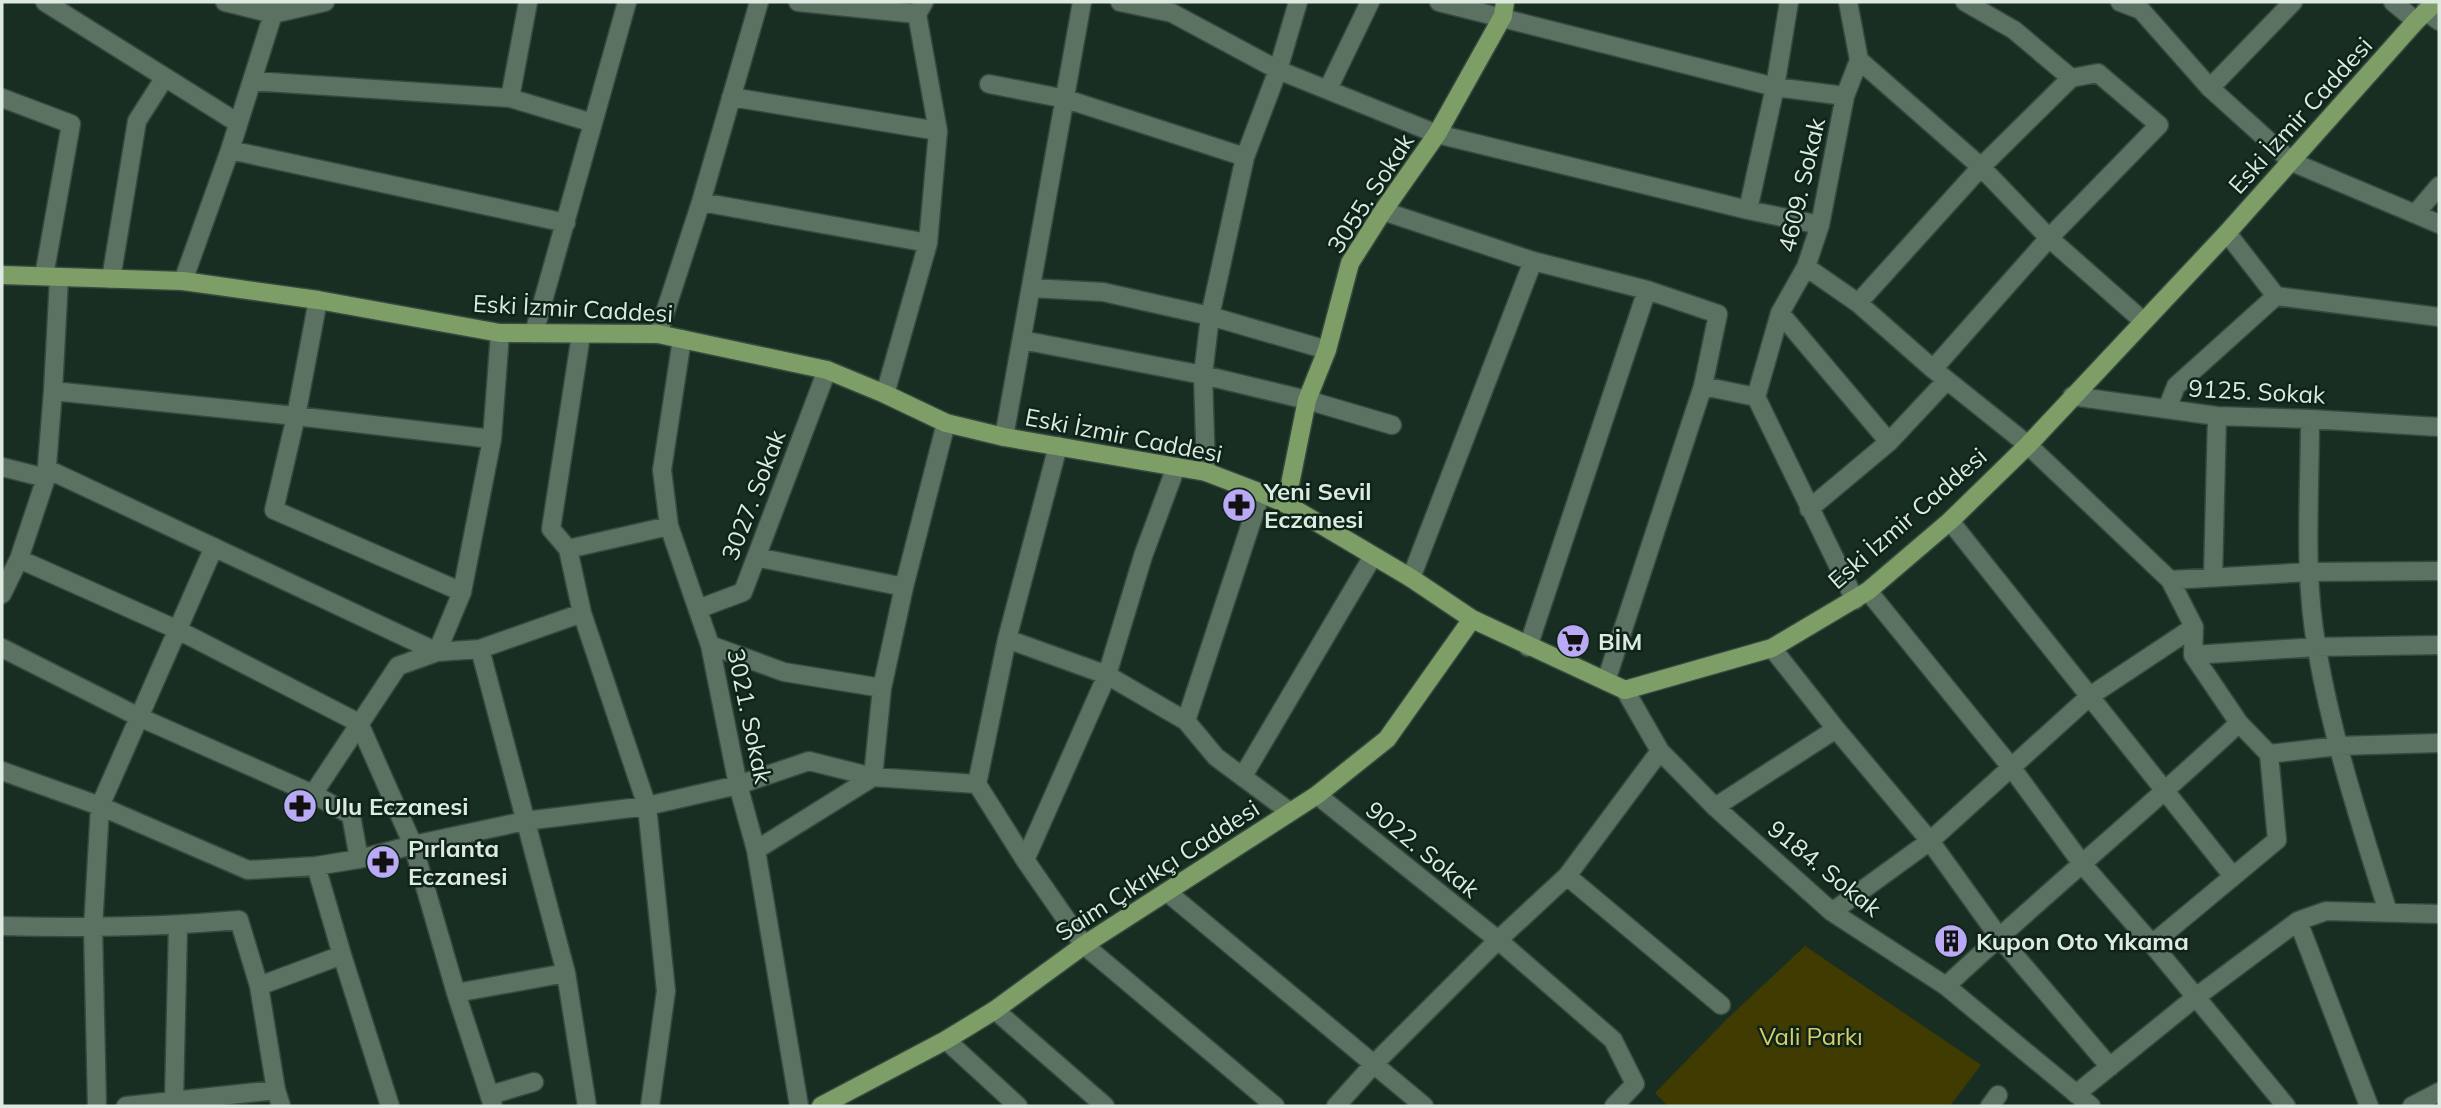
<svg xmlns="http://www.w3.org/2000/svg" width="2441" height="1108" viewBox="0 0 2441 1108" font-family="Mulish,sans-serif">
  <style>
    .green { fill: #403b00 }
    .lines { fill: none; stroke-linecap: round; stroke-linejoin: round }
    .minor-casing { stroke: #37493f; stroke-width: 21 }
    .major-casing { stroke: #37493f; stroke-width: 21 }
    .minor { stroke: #5b7263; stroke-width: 18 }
    .major { stroke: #7d9f67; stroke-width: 18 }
    .labels { text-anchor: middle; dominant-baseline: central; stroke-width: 5; stroke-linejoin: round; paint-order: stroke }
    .street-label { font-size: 24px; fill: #ddeae2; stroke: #0f2418 }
    .poi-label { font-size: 24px; font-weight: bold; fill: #ddeae2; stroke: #0f2418; text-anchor: start }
    .park-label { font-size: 24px; fill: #d7cd6a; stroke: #0f2418 }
  </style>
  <rect width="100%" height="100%" fill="#192e22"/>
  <!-- green -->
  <path class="green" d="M1805,946L1981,1065L1950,1106H1668L1655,1093L1727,1019Z"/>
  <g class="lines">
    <!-- minor casing -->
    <g class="minor-casing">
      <path id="minor" d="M45,2L238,123
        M225,2L273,14L325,2
        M798,2L917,14
        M1120,2L1172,13L1278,70L1437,134L1748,210L1820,225
        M1439,2L1775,87L1845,96
        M1848,2L1859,60L1845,96L1820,225L1806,267L1858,303L1933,369L2028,445L2170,580L2194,627L2193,655L2239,723L2269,754L2338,746L2439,743
        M2120,2L2141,10L2210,88L2292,162L2439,224
        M2393,2L2416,21
        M2425,11L2439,21
        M1859,60L1981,167L2049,238L2143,321
        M252,81L510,98L593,123
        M989,84L1066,99L1245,157
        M2210,88L2293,2
        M1328,89L1370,2
        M731,97L938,131
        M2,98L71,124L44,276
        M510,98L528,2
        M230,150L566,223
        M701,202L928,243
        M1748,210L1775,87L1789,2
        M1383,211L1533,261L1647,290
        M2416,213L2439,186
        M2227,233L2276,296L2439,317
        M111,279L137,121L165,77
        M183,281L230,150L273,14L272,2
        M1031,288L1103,292L1210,316L1327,350
        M318,300L296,416L274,510L462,592
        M1858,303L1981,167L2071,78
        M1780,313L1889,442
        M534,333L627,2
        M658,334L701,202L759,2
        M581,335L551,529L568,549L669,526
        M682,339L662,470L669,526L710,645L738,785L756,850L799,1106
        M1022,340L1203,375L1307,400L1392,425
        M1933,369L2049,238L2159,125L2098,73L2071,78L2014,30L1965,2
        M1703,386L1756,397L1855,600
        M53,391L296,416L492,439
        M885,394L928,243L938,131L917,14L924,2
        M2072,396L2217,416L2310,419L2439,427
        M1756,397L1780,313L1806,267
        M2167,409L2176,386L2276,296
        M2310,419C2310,494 2303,574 2317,649C2332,738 2361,825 2388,912
        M1004,437L1082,2
        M2,467L46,478
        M47,469L437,652L462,592L492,439L500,333
        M1206,472L1203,375L1210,316L1245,157L1278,70L1298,2
        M1809,509L1889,442L1947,380
        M1950,521L2232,875
        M568,549L582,613L647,806L666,991L650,1106
        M756,557L904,587
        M19,559L178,630L359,723L413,845L456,993L493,1106
        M2213,577L2217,416
        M1411,578L1533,261
        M2170,580L2309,572L2439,571
        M1868,591L2011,767L2083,865L2152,944L2286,1106
        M2,594L19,559L46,478L53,391L59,278
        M698,609L743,592L827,370
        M1007,639L1107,675L1186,721L1216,757L1290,812
        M710,645L784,672L882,688
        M1528,647L1647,290L1718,314L1703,386L1606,681
        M2,648L139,717L313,794L351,815L359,859
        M1772,648L1836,729L1930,841L1999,937L2110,1067
        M480,649L566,973L587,1106
        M2193,655L2316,647L2439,645
        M1625,690L1660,751L1715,807L1832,912L1946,986L2091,1106
        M1186,721L1261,493
        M2,771L100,806L248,870L316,866L359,859L413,845L525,821L647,806L738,785L809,761L873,777L977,784L1025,860L1084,945L1275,1106
        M1243,776L1373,556
        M977,784L1007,639L1058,446
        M313,794L398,666L437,652L480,649L582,613
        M1317,795L1498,940L1613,1040L1635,1084L1614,1106
        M1715,807L1836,729
        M756,850L873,777L882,688L904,587L946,423
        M1025,860L1107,675L1143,556L1176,467
        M316,866L342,955L390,1106
        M1567,876L1721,1005
        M1167,892L1424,1106
        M1832,912L1930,841L2090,696L2194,627
        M2298,921L2369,1106
        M2,926C81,928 160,927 239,920L259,986
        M2152,944L2277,840L2269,754
        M1946,986C2042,896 2143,813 2239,723
        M456,993L566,973
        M995,1010L1105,1106
        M946,1040L1018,1106
        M2076,1094L2196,997L2298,921L2326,911L2439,914
        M490,1095L534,1082
        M174,1100L178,926
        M97,1106L93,928L100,806L214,547
        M126,1106L276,1090
        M281,1106L276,1090L259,986L342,955
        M1336,1106L1374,1064L1498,940L1567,876L1660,751
        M1990,1106L1998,1095
        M2412,1106L2439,1092"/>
    </g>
    <!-- major casing -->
    <g class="major-casing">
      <path id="major" d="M2,275L183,281L318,300L500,333L658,334L827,370L885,394L946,423L1004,437L1206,472L1261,493L1286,504L1411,578L1472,619L1625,690L1772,648L1868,591L1950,521L2028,445L2227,233L2416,21L2436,2
        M1286,504L1307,400L1327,350L1350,263L1383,211L1437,134L1503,16L1505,2
        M821,1106L946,1040L995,1010L1084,945L1317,795L1387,739L1472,619"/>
    </g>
    <!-- minor -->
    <use href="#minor" class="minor"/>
    <!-- major -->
    <use href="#major" class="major"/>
  </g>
  <!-- icons -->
  <defs>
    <g id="pharmacy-disc" transform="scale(1.75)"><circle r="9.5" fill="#baaaf6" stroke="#0f2418"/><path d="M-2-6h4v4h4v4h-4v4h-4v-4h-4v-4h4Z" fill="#111"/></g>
    <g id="supermarket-disc" transform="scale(1.75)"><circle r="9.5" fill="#baaaf6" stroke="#0f2418"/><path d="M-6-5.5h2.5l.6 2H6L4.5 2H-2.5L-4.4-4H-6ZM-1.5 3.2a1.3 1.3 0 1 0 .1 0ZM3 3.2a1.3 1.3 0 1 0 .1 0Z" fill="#111"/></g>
    <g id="building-disc" transform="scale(1.75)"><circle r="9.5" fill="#baaaf6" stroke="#0f2418"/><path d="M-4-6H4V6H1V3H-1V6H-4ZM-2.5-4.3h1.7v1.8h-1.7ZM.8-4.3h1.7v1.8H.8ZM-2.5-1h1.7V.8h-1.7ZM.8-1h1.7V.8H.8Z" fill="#111"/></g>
  </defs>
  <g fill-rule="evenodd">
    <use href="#pharmacy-disc" x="1239" y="505"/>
    <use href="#supermarket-disc" x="1573" y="641"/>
    <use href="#pharmacy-disc" x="300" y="806"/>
    <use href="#pharmacy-disc" x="383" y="862"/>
    <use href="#building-disc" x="1951" y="941"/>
  </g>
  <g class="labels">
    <!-- street labels -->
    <g class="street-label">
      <text transform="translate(2300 115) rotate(-48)">Eski İzmir Caddesi</text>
      <text transform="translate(1801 185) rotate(-77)">4609. Sokak</text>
      <text transform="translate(1370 193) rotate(-57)">3055. Sokak</text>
      <text transform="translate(573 308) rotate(3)">Eski İzmir Caddesi</text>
      <text transform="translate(2257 391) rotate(3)">9125. Sokak</text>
      <text transform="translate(1124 435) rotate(11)">Eski İzmir Caddesi</text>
      <text transform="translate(753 495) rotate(-69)">3027. Sokak</text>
      <text transform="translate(1907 518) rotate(-41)">Eski İzmir Caddesi</text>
      <text transform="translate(750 716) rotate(78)">3021. Sokak</text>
      <text transform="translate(1423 849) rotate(39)">9022. Sokak</text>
      <text transform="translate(1825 868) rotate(39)">9184. Sokak</text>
      <text transform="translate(1157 870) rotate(-33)">Saim Çıkrıkçı Caddesi</text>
    </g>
    <!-- poi labels -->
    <g class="poi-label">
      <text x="1264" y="491">Yeni Sevil<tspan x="1264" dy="28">Eczanesi</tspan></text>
      <text x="1598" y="641">BİM</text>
      <text x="324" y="806">Ulu Eczanesi</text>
      <text x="408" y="848">Pırlanta<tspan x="408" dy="28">Eczanesi</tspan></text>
      <text x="1976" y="941">Kupon Oto Yıkama</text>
    </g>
    <!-- park labels -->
    <g class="park-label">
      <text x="1811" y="1036">Vali Parkı</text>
    </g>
  </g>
  <!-- border -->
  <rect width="2441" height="1108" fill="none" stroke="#ddeae2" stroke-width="7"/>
</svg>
